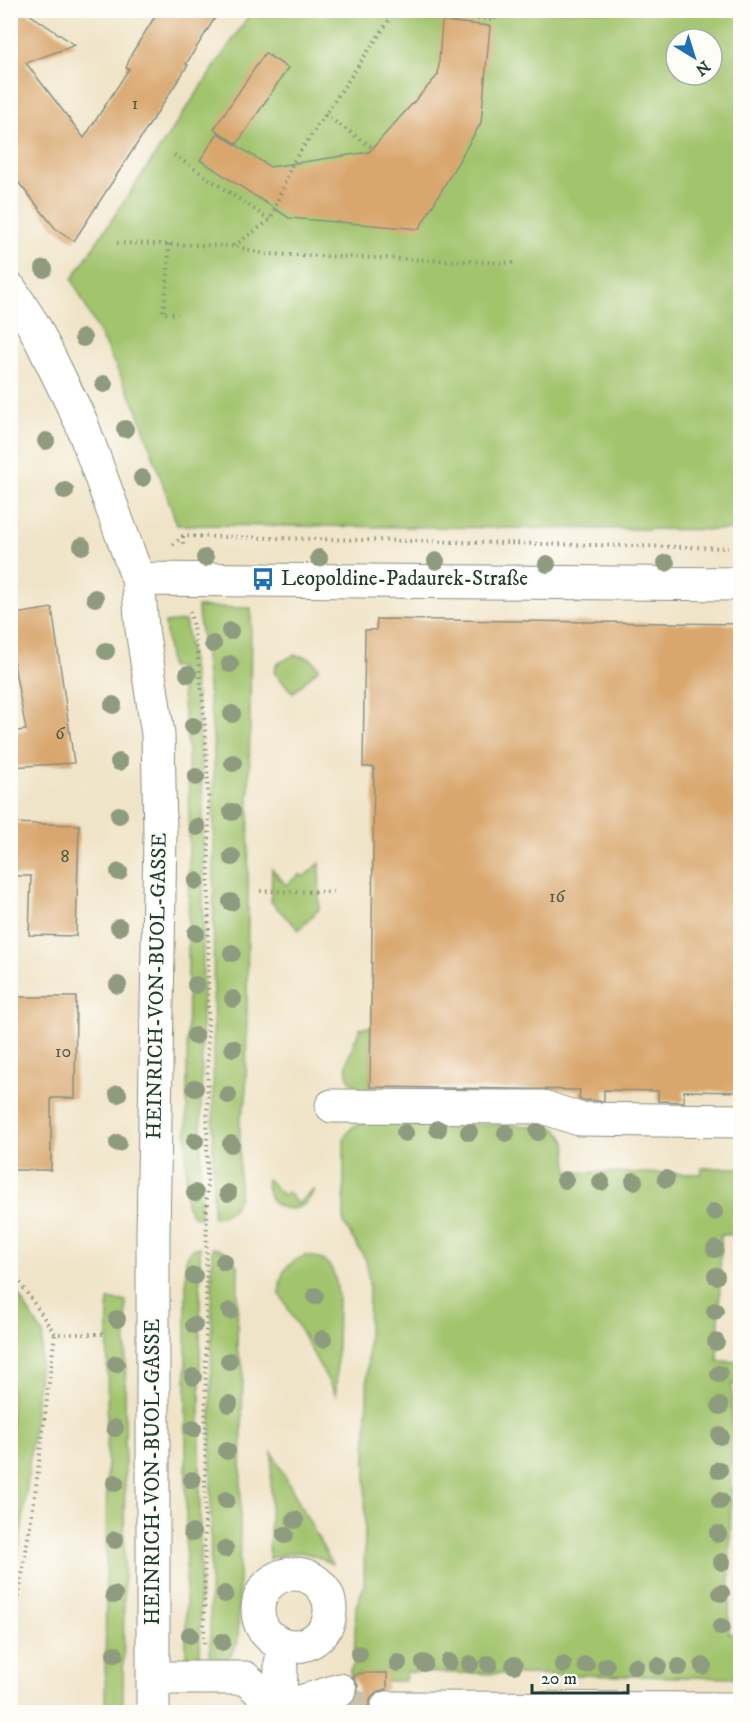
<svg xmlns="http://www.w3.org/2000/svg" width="751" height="1723" viewBox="0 0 751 1723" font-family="'IM FELL DW Pica',serif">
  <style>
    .green { fill: #a2c46d; stroke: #608050; stroke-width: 1.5; fill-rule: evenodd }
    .building { fill: #d9a76e }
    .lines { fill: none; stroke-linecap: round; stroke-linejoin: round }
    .minor-tunnel { stroke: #c6c3aa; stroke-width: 33; stroke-dasharray: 33 16; stroke-linecap: butt }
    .minor-casing { stroke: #88907e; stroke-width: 35 }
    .path { stroke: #88907e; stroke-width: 4; stroke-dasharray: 1.5 4.5; stroke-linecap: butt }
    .minor { stroke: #fff; stroke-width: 33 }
    .tree { fill: #8f9b7e }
    .labels { text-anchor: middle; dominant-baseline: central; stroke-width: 4.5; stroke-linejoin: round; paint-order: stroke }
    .number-label { font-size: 18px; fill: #4e5842 }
    .poi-label { font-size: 21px; fill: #1f3d34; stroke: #fdfcf7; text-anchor: start }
    .street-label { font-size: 21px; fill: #1f3d34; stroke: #fdfcf7 }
  </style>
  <rect width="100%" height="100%" fill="#fdfcf7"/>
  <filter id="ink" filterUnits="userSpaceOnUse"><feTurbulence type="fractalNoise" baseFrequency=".0167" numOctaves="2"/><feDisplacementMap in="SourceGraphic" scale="12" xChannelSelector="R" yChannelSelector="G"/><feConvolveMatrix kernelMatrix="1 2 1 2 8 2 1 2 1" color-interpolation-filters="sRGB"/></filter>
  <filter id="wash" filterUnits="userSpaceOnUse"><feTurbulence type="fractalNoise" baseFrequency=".008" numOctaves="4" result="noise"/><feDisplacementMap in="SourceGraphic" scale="24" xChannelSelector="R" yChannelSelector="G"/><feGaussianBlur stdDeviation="1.35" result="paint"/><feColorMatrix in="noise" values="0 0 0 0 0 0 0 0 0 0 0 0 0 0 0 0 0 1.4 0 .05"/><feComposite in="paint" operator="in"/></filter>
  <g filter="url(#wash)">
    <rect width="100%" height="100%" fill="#f0e4c8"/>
    <!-- green -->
    <path class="green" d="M252,11H740V530L177,525L137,409L72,279ZM676,39H712V75H676Z
      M197,607L251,608L246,1100L240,1119L239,1198L233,1209L222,1216L213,1217L214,747L205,657Z
      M185,621C205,728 204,831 203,939C202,1032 201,1125 200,1218L193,1216L186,1204L189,838L188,750L179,667H170L165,623Z
      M294,655L310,658L319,668L293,693L274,672L277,664Z
      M320,863L319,909L299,930L271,902L272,869L286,885L300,874L303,877Z
      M371,1027L370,1091C331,1082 350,1055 360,1028Z
      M370,1122L548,1126C572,1132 566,1153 568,1172L701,1174L702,1168H740V1234L721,1235L718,1361L740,1362V1384H732L729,1634L740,1635V1678L406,1672L405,1681H387L382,1673L357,1674L351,1678L350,1671L354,1664L356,1607L364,1585L369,1283L366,1260L344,1224V1140C349,1127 357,1123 370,1122Z
      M267,1179L283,1195L287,1192L298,1204L314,1189C307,1209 291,1214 273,1203L266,1187Z
      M200,1247V1658L186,1657V1260C189,1252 192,1248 200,1247Z
      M212,1248C226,1249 232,1256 238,1268L237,1350L243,1367L238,1642C231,1656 227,1663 210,1665Z
      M305,1256C332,1257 336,1273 338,1297L336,1395L280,1294C279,1273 286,1263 305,1256Z
      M11,1284L43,1334L26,1495L11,1609Z
      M108,1300L126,1301L123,1712H105Z
      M272,1452L332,1564C306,1550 297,1549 269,1559Z"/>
    <g id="blocks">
      <!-- building -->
      <path class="building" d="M10,10H23L75,45L26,63L84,138L129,69L126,68L132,53L159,10H220L186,64L188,65L74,241L55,228L10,172Z
        M442,21L490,26L481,123L419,229L289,218L200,160L218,133L270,167L369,152L438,75Z
        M265,53L288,68L237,144L214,129Z
        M52,608L74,763L10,767V732L26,730L10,643V615Z
        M377,619L741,624V1092L684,1091V1102L658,1101V1091L604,1090V1101L582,1100L579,1099L580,1090L370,1087L374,767H363L365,630H376Z
        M10,823L79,825L76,936L29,935L31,876H10Z
        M10,997H76L75,1098H51V1170H10Z
        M364,1673H387V1689L378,1692L371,1698L368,1707L369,1713H330L345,1708L354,1702L358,1694V1685L353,1677L357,1674Z"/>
    </g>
  </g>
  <g filter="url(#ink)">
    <use href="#blocks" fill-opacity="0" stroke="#88907e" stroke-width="1.5"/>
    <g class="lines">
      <!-- minor-tunnel -->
      <path class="minor-tunnel" d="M333,1708H387"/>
      <!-- minor casing -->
      <g class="minor-casing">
        <path id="minor" d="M10,289L35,328L81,422L138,579L142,629L158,734L160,834L153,1235V1712
          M138,579L740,584
          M332,1106L543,1107L579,1119L740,1121
          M258 1610a36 36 0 1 1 72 0a36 36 0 1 1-72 0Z
          M153,1678H245L280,1708L289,1712
          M280,1708L281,1663L286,1645
          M387,1708L740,1709
          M272,1712L280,1708L340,1690"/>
      </g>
      <!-- path -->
      <path class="path" d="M406,10L443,16L495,20L494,10
        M325,115L373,148
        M174,155L270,220
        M117,243L234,246L265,254L517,263
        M169,244L168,274L163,313L178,314
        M234,246L270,220L293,162L396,10
        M183,536V547
        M173,545L183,536L728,548
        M190,611C205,688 208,761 209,840L204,1646
        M260,891L336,892
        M10,1268L55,1334H104
        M10,1651L35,1494L55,1334"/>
      <!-- minor -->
      <use href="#minor" class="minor"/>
    </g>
    <!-- trees -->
    <g class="tree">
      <circle cx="44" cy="269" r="9"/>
      <circle cx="83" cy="338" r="9"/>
      <circle cx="104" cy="384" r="9"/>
      <circle cx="125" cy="429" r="9"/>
      <circle cx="46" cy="441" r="9"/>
      <circle cx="142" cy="478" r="9"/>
      <circle cx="65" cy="491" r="9"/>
      <circle cx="82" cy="546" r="9"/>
      <circle cx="205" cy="558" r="9"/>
      <circle cx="319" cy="558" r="9"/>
      <circle cx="436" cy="561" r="9"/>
      <circle cx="666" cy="563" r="9"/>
      <circle cx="547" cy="564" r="9"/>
      <circle cx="95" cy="598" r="9"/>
      <circle cx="230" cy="631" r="9"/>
      <circle cx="213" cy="644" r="9"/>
      <circle cx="106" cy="651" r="9"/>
      <circle cx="230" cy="664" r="9"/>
      <circle cx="188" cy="674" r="9"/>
      <circle cx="113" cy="705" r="9"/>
      <circle cx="232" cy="714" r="9"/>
      <circle cx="193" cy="726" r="9"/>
      <circle cx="119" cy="762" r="9"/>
      <circle cx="233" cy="763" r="9"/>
      <circle cx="196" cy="777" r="9"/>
      <circle cx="232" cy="812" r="9"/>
      <circle cx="119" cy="815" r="9"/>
      <circle cx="197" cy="827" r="9"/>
      <circle cx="232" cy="857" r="9"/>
      <circle cx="119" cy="872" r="9"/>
      <circle cx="196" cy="881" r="9"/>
      <circle cx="231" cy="902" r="9"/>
      <circle cx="119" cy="927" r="9"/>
      <circle cx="196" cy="933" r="9"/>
      <circle cx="232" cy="953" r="9"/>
      <circle cx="118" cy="985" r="9"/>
      <circle cx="196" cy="985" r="9"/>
      <circle cx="233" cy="999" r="9"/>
      <circle cx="195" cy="1036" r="9"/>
      <circle cx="233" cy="1048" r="9"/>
      <circle cx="195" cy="1088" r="9"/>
      <circle cx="118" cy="1094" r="9"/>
      <circle cx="228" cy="1095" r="9"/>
      <circle cx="438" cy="1129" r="9"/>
      <circle cx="469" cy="1132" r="9"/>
      <circle cx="538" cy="1132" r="9"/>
      <circle cx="405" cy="1133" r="9"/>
      <circle cx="506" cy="1133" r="9"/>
      <circle cx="195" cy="1141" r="9"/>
      <circle cx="118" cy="1143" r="9"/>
      <circle cx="231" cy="1144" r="9"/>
      <circle cx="666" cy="1179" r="9"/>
      <circle cx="565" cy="1180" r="9"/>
      <circle cx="634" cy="1181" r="9"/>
      <circle cx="601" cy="1182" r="9"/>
      <circle cx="195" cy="1193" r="9"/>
      <circle cx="228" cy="1193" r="9"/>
      <circle cx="714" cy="1212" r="9"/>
      <circle cx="715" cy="1249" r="9"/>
      <circle cx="224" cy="1262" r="9"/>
      <circle cx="194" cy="1276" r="9"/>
      <circle cx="716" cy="1276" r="9"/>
      <circle cx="315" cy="1296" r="9"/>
      <circle cx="230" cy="1311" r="9"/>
      <circle cx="715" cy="1311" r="9"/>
      <circle cx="117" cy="1319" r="9"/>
      <circle cx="194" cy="1325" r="9"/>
      <circle cx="323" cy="1339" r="9"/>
      <circle cx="716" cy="1342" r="9"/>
      <circle cx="229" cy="1361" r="9"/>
      <circle cx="116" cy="1364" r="9"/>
      <circle cx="719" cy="1374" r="9"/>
      <circle cx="193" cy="1377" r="9"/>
      <circle cx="229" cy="1404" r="9"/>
      <circle cx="720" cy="1406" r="9"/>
      <circle cx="115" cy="1428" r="9"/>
      <circle cx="193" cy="1429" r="9"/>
      <circle cx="720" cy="1436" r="9"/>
      <circle cx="227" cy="1451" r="9"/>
      <circle cx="719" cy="1470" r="9"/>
      <circle cx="192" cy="1480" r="9"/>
      <circle cx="115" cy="1483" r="9"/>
      <circle cx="226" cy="1500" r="9"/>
      <circle cx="720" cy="1501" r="9"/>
      <circle cx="295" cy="1520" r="9"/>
      <circle cx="192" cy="1533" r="9"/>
      <circle cx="718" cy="1534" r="9"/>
      <circle cx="285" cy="1535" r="9"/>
      <circle cx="115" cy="1540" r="9"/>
      <circle cx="225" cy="1549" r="9"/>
      <circle cx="722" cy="1562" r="9"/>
      <circle cx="721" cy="1593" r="9"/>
      <circle cx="225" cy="1594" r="9"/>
      <circle cx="114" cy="1595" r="9"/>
      <circle cx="721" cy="1627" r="9"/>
      <circle cx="190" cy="1635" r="9"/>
      <circle cx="222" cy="1642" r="9"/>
      <circle cx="115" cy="1654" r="9"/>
      <circle cx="359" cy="1654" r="9"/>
      <circle cx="449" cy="1662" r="9"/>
      <circle cx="398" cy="1663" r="9"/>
      <circle cx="424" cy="1663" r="9"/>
      <circle cx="470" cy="1664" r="9"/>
      <circle cx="489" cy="1664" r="9"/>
      <circle cx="514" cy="1665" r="9"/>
      <circle cx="563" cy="1665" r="9"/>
      <circle cx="586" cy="1665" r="9"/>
      <circle cx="606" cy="1666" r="9"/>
      <circle cx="635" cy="1666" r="9"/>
      <circle cx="658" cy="1666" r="9"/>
      <circle cx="703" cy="1666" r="9"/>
      <circle cx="679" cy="1667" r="9"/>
    </g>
  </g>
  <!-- icons -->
  <defs>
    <g id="bus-bare" transform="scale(1.8)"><path d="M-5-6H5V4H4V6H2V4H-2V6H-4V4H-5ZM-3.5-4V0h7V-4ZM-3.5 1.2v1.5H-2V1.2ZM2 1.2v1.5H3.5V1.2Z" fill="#1f6fb2" stroke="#fdfcf7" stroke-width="2.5" paint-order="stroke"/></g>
  </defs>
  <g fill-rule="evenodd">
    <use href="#bus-bare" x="263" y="579"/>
  </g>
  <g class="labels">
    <!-- number labels -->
    <g class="number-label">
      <text x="135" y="104">1</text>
      <text x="60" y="734">6</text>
      <text x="65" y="857">8</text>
      <text x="557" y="897">16</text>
      <text x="63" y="1052">10</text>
    </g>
    <!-- poi labels -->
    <g class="poi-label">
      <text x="281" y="579">Leopoldine-Padaurek-Straße</text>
    </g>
    <!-- street labels -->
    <g class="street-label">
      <text transform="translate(157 986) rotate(-89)">HEINRICH-VON-BUOL-GASSE</text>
      <text transform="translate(153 1472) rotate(-90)">HEINRICH-VON-BUOL-GASSE</text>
    </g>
  </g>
  <!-- margin -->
  <rect width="751" height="1723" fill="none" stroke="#fdfcf7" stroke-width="36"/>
  <!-- north arrow -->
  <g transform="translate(694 57) rotate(142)"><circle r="28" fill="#fdfcf7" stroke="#a4b0a9" stroke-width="1.5"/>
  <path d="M0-4.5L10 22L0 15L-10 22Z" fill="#1f6fb2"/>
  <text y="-9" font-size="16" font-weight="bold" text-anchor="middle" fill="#1f3d34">N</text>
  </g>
  <!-- scale -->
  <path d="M532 1684v9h96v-9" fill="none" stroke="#1f3d34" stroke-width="3"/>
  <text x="541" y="1684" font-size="18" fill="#1f3d34" stroke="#fdfcf7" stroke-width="4.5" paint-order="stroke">20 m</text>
</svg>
